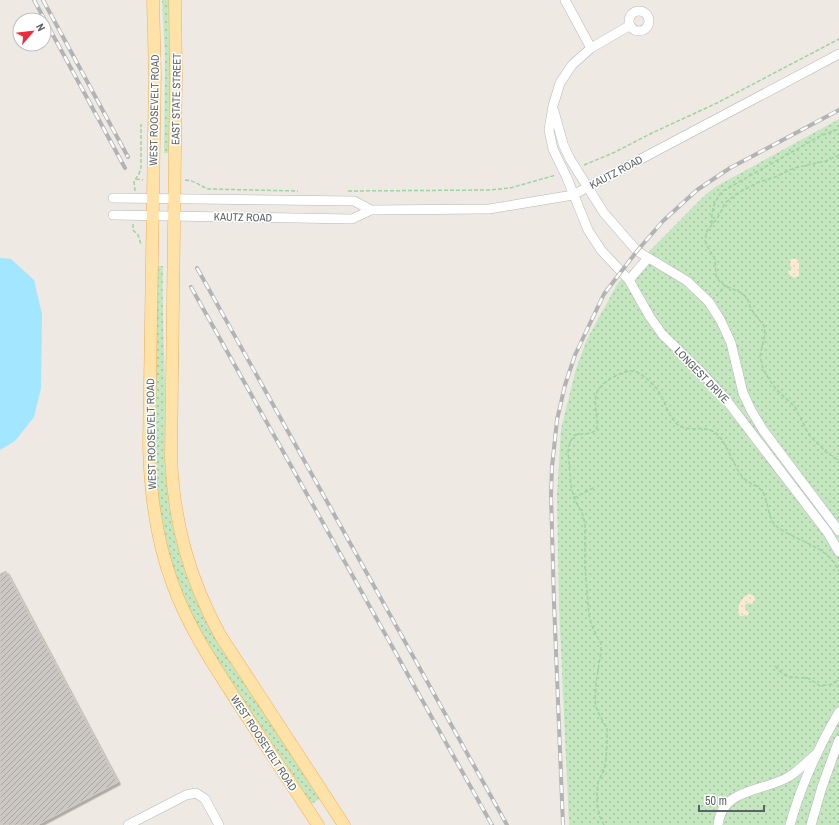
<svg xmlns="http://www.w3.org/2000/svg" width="839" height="825" viewBox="0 0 839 825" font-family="'Archivo Narrow',sans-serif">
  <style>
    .grass { fill: url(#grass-dots) }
    .sand { fill: url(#sand-dots) }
    .water { fill: #a2e6ff }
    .building { fill: url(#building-hatch); stroke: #d3cbc1; filter: url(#shadow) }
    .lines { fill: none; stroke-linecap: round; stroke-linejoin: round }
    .minor-casing { stroke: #b4b7bb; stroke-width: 10 }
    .major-casing { stroke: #f5ad55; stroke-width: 13 }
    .path { stroke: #9dd2a3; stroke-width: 1.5; stroke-dasharray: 4 2; stroke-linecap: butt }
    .minor { stroke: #fff; stroke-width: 9 }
    .major { stroke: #ffe2a7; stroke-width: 12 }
    .rail-casing { stroke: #b2b3b4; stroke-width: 4 }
    .rail { stroke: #fff; stroke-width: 2.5; stroke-dasharray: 8; stroke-linecap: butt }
    .labels { text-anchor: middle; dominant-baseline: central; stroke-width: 3; stroke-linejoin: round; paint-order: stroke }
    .street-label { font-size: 11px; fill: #5b6164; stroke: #fff }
  </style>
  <defs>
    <pattern id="grass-dots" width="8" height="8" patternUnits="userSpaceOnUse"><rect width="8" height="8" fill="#c5e7bf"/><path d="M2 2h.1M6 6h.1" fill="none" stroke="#a3bf9f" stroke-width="1.8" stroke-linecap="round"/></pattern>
    <pattern id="sand-dots" width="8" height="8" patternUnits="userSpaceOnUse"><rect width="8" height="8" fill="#fbead1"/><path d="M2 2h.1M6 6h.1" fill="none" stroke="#d9cbb6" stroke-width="1.8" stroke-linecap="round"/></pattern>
    <pattern id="building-hatch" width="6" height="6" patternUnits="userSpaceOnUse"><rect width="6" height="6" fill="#cbc7c2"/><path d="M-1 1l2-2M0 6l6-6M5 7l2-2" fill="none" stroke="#a8a5a1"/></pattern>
    <filter id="shadow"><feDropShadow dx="2.5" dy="2.5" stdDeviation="0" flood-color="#0004"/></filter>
  </defs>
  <rect width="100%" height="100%" fill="#eeeae3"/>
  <!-- grass -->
  <path class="grass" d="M162,0H169L170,43L169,153H164L165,57Z
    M839,119V825H569L559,606L557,495L561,429L576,369L587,339L618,283L703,197L715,187Z
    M157,266H163C162,306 164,345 165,384C166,409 164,435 165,460C167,513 179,567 203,615C215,640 231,664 247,687C271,724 296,761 319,799L312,804L210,649L187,605L170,558L159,508L155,461Z"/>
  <!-- sand -->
  <path class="sand" d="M794,258L799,261V276L794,278L789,274L788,271L792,268L790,265V260Z
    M749,594L754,596L755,600L752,604L748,603L745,605V608L749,613L748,615L740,616C735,609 741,597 749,594Z"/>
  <!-- water -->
  <path class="water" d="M0,258L11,259L34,280L42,314L41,388L34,417L15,441L0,450Z"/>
  <!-- building -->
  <path class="building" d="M6,571L118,782L37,825H0V574Z"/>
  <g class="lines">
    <!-- minor casing -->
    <g class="minor-casing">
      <path id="minor" d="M565,0L591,48
        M629 21a10 10 0 1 1 20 0a10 10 0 1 1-20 0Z
        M629,26L591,48L572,65L560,83L553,106L549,130L553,149L567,178L588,230L601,250L629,280L650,317L662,334L701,372L724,397L828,533L839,552
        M554,111L563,144L570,159L604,213L637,251L687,281L709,302L721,321L731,343L743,393L751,410L763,430L839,531
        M113,198L354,201L371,210
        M113,215L352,219L371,210L489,209L573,195L839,54
        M629,280L648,258
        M128,825L186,795L196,793L205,799L219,825
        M718,825C722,787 765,792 790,776C799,770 808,761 816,754
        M790,825C801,785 818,748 839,712
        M811,825L822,787L839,740"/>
    </g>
    <!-- major casing -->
    <g class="major-casing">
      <path id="major" d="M153,0L155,75L149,445C150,493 156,540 173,585C189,629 215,667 240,706C266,746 292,785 318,825
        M175,0L176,75L171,458C174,523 189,578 220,635L344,825"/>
    </g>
    <!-- path -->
    <path class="path" d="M839,155L826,161L794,168L773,178L759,182L738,193L725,203L718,217L707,231L705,241L707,246L715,259L716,276L720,282L725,286L742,293L747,298L751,309L764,326L765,334L760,356L763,369L770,381L777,390L795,407L809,435L827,453L839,460
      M584,165L613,153L652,133L717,103L839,39
      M136,179L143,180
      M185,180C194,180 200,186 208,189L298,191
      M135,191L134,181L139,174L141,167V124
      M348,191L489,190L510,188L556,175
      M133,224V230L138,235L141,244
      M712,224C711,211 714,200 723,191L820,136L839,129
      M716,296L725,286
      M574,498L595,487
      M775,666L783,674L789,677L808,678L820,686L833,684L839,679
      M604,825L600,817L597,805V792L598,782L604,770L606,760L607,742V729L597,710L595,701L596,684L601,651V644L592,626L589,615L585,567V524L583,515L574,498L571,486L568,451L570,442L575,435C583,433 592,436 597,428C598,416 593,402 597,392C601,382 623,370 633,371C641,372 652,383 657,389C665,400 667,414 676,423C687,435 705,422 718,435C728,446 732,462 741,475C746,483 756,484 762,491C769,501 767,516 775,525C780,530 787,533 793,536C814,547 829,550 839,572"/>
    <!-- minor -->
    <use href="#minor" class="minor"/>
    <!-- major -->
    <use href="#major" class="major"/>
    <!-- rail casing -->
    <g class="rail-casing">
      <path id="rail" d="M34,0L125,168
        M43,0L128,157
        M197,268L507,825
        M191,287L492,825
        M563,825L554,602L551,495L552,467L557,420L565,385L575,355L604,294L637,251L663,221L697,190L730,168L839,110"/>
    </g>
    <!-- rail -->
    <use href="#rail" class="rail"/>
  </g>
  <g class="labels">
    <!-- street labels -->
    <g class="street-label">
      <text transform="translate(176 99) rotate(-89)">EAST STATE STREET</text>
      <text transform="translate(154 110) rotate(-89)">WEST ROOSEVELT ROAD</text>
      <text transform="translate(616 172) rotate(-28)">KAUTZ ROAD</text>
      <text transform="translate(243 217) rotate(1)">KAUTZ ROAD</text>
      <text transform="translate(702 375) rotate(46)">LONGEST DRIVE</text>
      <text transform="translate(151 434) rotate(-91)">WEST ROOSEVELT ROAD</text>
      <text transform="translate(264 743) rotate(57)">WEST ROOSEVELT ROAD</text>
    </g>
  </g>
  <!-- north arrow -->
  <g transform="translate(32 32) rotate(62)"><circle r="19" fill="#ffffff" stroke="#bdc0c1"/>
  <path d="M0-3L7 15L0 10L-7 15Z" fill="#ee2a3b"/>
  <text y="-6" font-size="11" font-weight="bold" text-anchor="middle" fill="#5b6164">N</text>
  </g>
  <!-- scale -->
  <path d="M699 805v6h65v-6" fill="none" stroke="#5b6164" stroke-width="2"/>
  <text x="705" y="805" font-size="12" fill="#5b6164" stroke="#ffffff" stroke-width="3" paint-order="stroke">50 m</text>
</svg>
